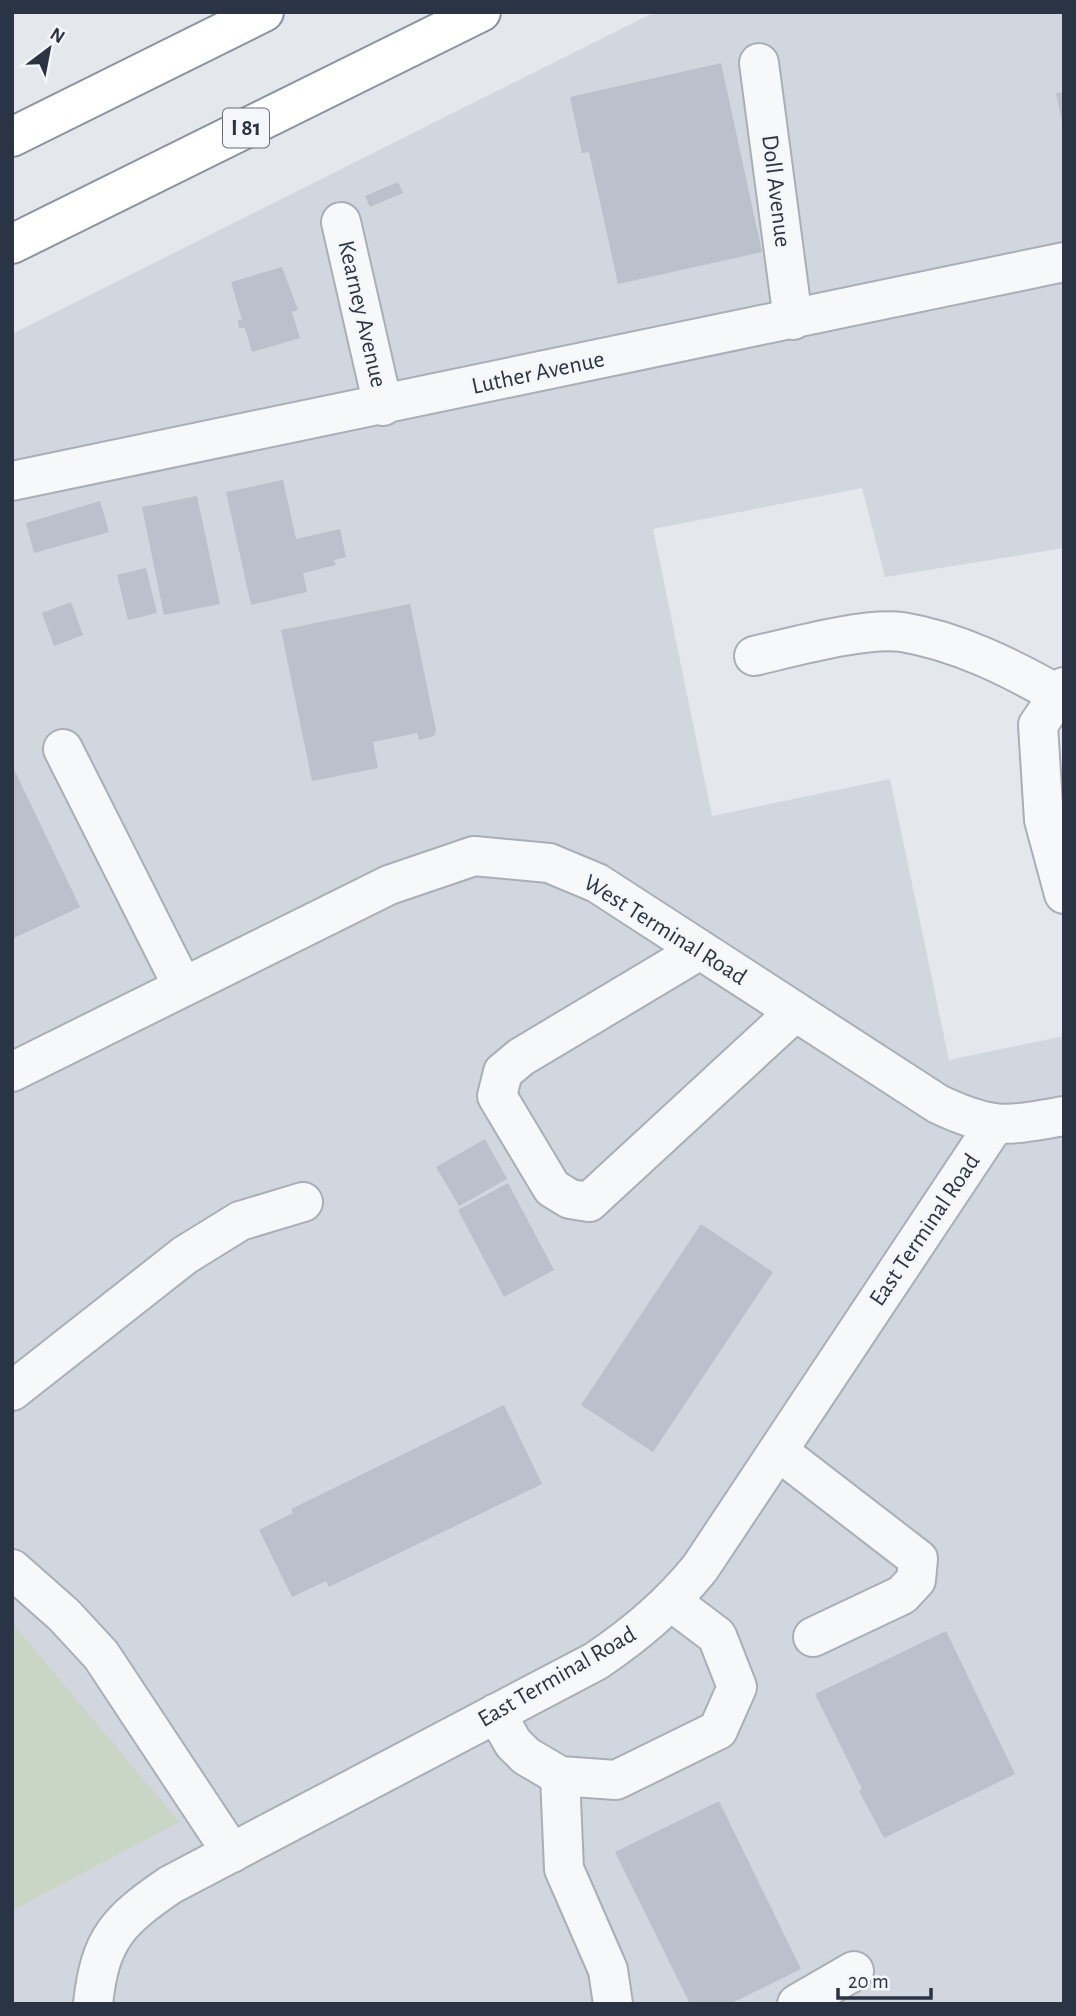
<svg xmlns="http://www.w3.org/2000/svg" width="1076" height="2016" viewBox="0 0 1076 2016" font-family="'Alegreya Sans',sans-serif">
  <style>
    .built { fill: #d2d6de }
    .green { fill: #c9d6c5 }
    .building { fill: #bbc0ca }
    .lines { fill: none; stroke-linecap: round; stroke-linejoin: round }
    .minor-casing { stroke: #a9aeb7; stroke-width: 42 }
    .highway-casing { stroke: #8b94a3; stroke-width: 42 }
    .minor { stroke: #f7f8fa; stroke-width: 38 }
    .highway { stroke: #fff; stroke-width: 38 }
    .labels { text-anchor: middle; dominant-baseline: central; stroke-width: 5; stroke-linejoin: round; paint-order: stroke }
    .shield { fill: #f4f6f9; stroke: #676e7b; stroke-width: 2 }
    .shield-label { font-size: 23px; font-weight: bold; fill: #2b3445 }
    .street-label { font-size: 24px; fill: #2b3445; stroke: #f4f6f9 }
  </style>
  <rect width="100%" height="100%" fill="#e4e7ec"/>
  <!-- built -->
  <path class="built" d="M655,12H1064V548L885,577L862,488L653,529L712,816L890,779L949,1060L1064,1036V2004H12V1911L178,1822L12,1622V334Z"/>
  <!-- green -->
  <path class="green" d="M12,1622L179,1822L12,1911Z"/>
  <!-- building -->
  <path class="building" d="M721,63L762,252L618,284L589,152L582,153L570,97Z
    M1064,92V127H1063L1056,93Z
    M398,182L403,193L370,207L365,196Z
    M282,267L298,310L292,312L300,338L252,352L245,328H239L238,320H242L231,282Z
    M283,480L296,539L340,529L346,557L334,560L336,565L303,573L307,592L251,605L226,492Z
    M197,496L220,604L164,615L142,507Z
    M100,501L109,532L34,553L26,523Z
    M146,568L157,613L128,620L117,575Z
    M71,602L83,635L54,646L42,613Z
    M410,604L436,730L434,736L419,740L417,733L373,742L378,768L312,781L281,630Z
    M12,765L80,907L12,939Z
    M485,1139L507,1179L459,1206L436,1167Z
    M508,1183L554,1270L504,1297L458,1210Z
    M701,1224L773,1272L653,1452L581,1405Z
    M504,1405L542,1484L329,1587L326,1581L292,1597L259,1530L293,1513L291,1509Z
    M946,1631L1015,1774L884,1838L859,1791L862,1789L815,1694Z
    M719,1801L801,1969L730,2004H690L615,1852Z"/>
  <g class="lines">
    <!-- minor casing -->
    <g class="minor-casing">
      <path id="minor" d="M759,63L793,320
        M341,222L383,406
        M12,481L1064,262
        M754,656C793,647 865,627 902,632C957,641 1009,667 1057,694
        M1064,687L1038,725L1044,820L1064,894
        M63,749L183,987
        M700,950L521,1057L503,1072L497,1096L552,1188L570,1199L589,1202L795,1012
        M12,1072L389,885L474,856L549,863L597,883L938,1104C993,1130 1006,1126 1064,1116
        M12,1391L185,1255L240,1221L303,1202
        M778,1451L918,1559L916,1580L902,1595L813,1637
        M12,1569L64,1615L101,1655L232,1853
        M496,1713L513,1743L526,1756L560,1776L616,1780L718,1730L737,1687L717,1636L672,1602
        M560,1776L564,1869L608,1970L613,2004
        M93,2004C100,1938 118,1921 170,1885L596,1661C637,1633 669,1606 700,1568L995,1124
        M797,2004L854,1971"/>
    </g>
    <!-- highway casing -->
    <g class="highway-casing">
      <path id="highway" d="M12,137L264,12
        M12,244L481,12"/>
    </g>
    <!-- minor -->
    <use href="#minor" class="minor"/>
    <!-- highway -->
    <use href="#highway" class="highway"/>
  </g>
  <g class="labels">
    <!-- shield labels -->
    <rect class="shield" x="223" y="108.5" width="46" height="39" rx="5"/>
    <g class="shield-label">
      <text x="246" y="128">I 81</text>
    </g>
    <!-- street labels -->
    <g class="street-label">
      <text transform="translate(776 191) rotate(83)">Doll Avenue</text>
      <text transform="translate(362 314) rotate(77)">Kearney Avenue</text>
      <text transform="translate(538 373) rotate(-12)">Luther Avenue</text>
      <text transform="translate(665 930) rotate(32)">West Terminal Road</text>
      <text transform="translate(925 1230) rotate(-56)">East Terminal Road</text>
      <text transform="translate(557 1677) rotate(-30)">East Terminal Road</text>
    </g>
  </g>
  <!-- border -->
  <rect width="1076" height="2016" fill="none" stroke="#2b3445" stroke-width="28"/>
  <!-- north arrow -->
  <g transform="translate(49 49) rotate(32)" stroke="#f4f6f9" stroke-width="5" paint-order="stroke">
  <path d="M0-5L12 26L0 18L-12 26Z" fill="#2b3445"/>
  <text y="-10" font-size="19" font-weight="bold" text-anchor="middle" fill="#2b3445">N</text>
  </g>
  <!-- scale -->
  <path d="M838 1988v10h93v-10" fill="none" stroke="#2b3445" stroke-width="3.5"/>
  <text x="848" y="1988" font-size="21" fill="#2b3445" stroke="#f4f6f9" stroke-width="5" paint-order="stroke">20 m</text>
</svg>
